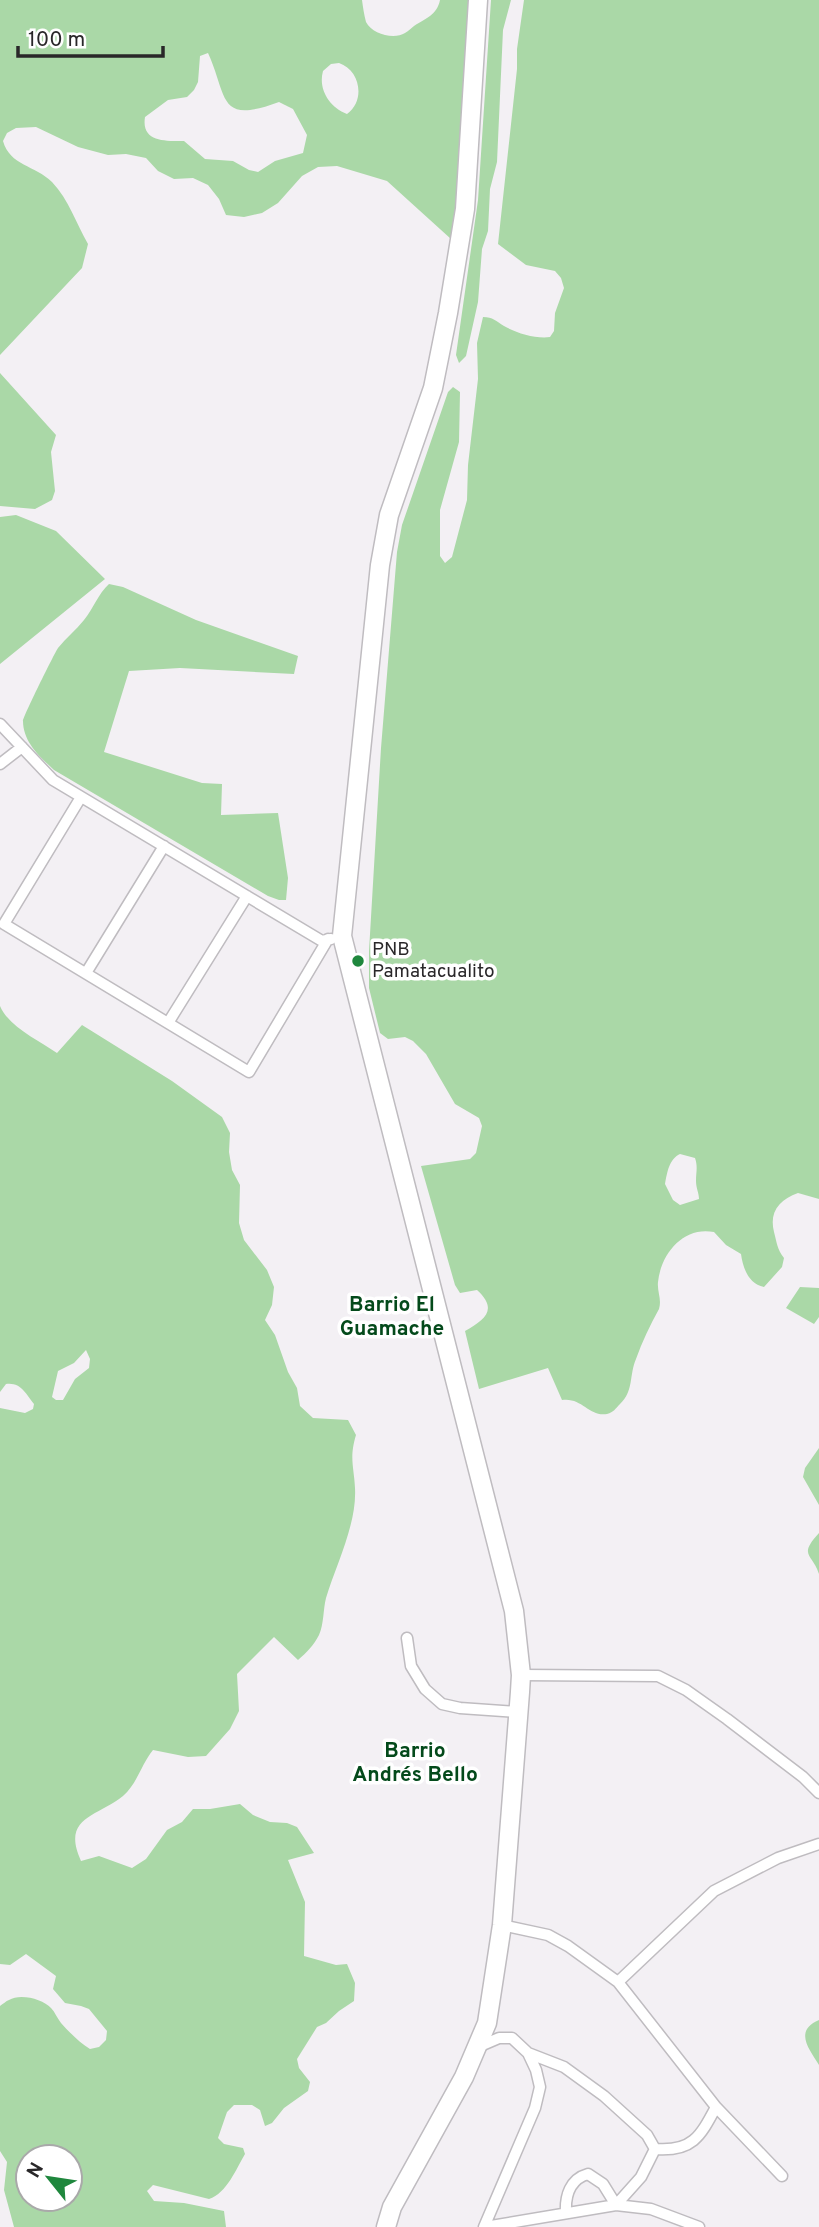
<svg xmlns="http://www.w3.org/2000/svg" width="819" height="2227" viewBox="0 0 819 2227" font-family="Overpass,sans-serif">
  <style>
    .green { fill: #aad8a7; fill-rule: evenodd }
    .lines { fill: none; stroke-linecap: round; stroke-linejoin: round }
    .street-casing { stroke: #bfbcc0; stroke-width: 13 }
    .highway-casing { stroke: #bfbcc0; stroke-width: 21 }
    .street { stroke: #fff; stroke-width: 10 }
    .highway { stroke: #fff; stroke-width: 18 }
    .poi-dot { fill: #1f873d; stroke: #fff; stroke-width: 2.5 }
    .labels { text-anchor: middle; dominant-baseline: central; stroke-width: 7; stroke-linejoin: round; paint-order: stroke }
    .poi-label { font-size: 19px; fill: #292729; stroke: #fff; text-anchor: start }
    .neighbourhood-label { font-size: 21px; font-weight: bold; fill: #044a1b; stroke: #fff }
  </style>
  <rect width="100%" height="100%" fill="#f3f0f4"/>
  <!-- green -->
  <path class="green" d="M0,0H362C363,7 364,15 366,22C372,34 394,40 405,33C409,31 411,28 414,26C426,18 437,15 440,0H471L461,173L451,239L387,181L337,166L318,167L302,176L278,203L262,213L244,217L226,215L219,199L208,185L193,178L174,179L158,171L146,158L126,154L108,155L78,147L36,127L16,128L7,133L3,141C10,166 35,165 52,182C69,200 76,223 88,244L82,268L0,355ZM208,53C228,97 217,125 279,102L293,109L307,135L303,153L275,161L258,172L249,170L233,161L205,159L184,141C165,141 141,142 145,117L168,100L187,97L194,90L198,82L200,56ZM339,63C360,70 366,100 347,114C329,107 318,89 323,71L331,64Z
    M491,0H511L503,30L497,162L490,189L488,231L482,249L478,302L466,356L459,363L456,355L478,200Z
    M524,0H819V1199L798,1193C779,1200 769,1212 774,1232C777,1243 777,1249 784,1258L782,1267L764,1287C749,1284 743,1269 741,1254L726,1245L714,1232C684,1226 661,1253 658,1282C657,1292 662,1299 659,1309C650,1325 642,1342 636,1359C629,1375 634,1391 620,1404C615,1409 614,1412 607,1414C589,1417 582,1397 562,1400L548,1368L479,1389L465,1331C484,1320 499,1310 477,1290L460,1293L455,1285L421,1166L470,1159L476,1153L482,1126L479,1118L455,1104L426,1054L413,1041L405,1037L388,1039L380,1033L369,988V951L381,748L397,552L402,525L448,392L453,387L460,392L459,442L440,510V556L445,563L452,557L467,500L468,465L478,379L477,343L483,317C493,317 496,321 504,326C516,333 536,339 550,337L554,331L555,313L564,288L561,278L555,271L526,265L498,244L517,69V49ZM680,1154L695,1158C698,1167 696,1172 696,1181C696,1188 699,1193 699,1199L680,1205L673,1200L665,1184C667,1173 669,1159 680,1154Z
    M0,373L56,435L51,452L55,491L52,500L35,509L0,506Z
    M16,515L56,531L105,579L0,664V517Z
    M109,584L123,587L196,620L298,656L294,674L180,668L129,671L104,752L202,783L222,784L221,815L278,813L288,878L286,900H279L268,896L54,770C40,757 23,742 23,721C23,717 54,654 58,648C66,638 76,630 84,620C93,609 98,594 109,584Z
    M0,1006C9,1027 38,1040 57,1053L82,1025L172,1081L222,1117L230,1133L229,1152L232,1170L240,1185L239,1223L244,1240L267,1270L274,1287L272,1305L265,1320L275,1335L288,1372L297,1388L300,1406L313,1418L348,1420L356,1435C349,1458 354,1467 355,1488C357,1524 336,1565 326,1598C323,1610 324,1624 319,1635C314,1645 307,1652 298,1660L274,1637L237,1674L239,1711L230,1729L206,1756L188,1757L153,1750C141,1765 137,1784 123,1796C97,1817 61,1817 81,1861L99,1856L132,1868L146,1859L167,1830L182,1822L193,1809H210L240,1804L253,1815L270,1822L287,1823L297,1827L314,1853L288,1860L305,1902L304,1956L336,1965L347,1964L355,1983L354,2001L339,2011L326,2023L317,2027L297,2059L299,2068L310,2082L308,2091L284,2108L272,2123L265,2126L260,2110L252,2105H234L227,2112L218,2138L224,2144L243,2148L245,2154C236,2169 227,2193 209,2199L153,2185L147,2191L154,2201L184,2203L224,2211L226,2227H14L4,2190L7,2162L0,2151V2006C3,2004 6,2001 9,2000C20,1993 43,1999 51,2008C55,2012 57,2018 61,2023C69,2032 80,2043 90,2049L99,2047L106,2040L107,2031L89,2009L81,2006L65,2003L53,1989L56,1976L26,1954L10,1965L0,1964V1408L25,1413L33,1409L34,1404C26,1394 21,1382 6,1384L0,1392ZM86,1350L90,1359L89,1368L75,1379L63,1400H56L52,1397L58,1371L74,1363ZM28,2157H70V2199H28Z
    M800,1287L819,1288V1317L814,1324L786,1308Z
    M819,1448V1505L803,1477L805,1468Z
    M819,1533V1574C812,1553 798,1556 819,1533Z
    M819,2020V2065C810,2050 793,2031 819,2020Z"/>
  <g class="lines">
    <!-- street casing -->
    <g class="street-casing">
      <path id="street" d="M0,724L53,780L322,941L331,939
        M0,764L22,747
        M81,797L4,924L249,1072L328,939
        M86,973L164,846
        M168,1023L247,896
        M407,1638L411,1666L425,1689L442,1704L460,1708L518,1712
        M521,1675L658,1676L686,1690L727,1719L803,1777L819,1793
        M502,1925L548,1935L568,1946L618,1982L716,2107C700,2137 692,2152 655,2149
        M618,1982L714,1891L778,1858L819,1844
        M478,2047L499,2038H512L528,2053L536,2070L540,2087L535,2108L484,2227
        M528,2053L564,2067L604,2096L647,2135L655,2149L641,2177L616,2205L603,2184L588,2174C570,2179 565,2196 566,2213
        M716,2107L782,2176
        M485,2227L616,2205L651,2209L699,2227"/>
    </g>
    <!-- highway casing -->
    <g class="highway-casing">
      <path id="highway" d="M386,2227L392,2207L464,2077L487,2023L502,1925L520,1692L521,1675L514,1611L342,936L380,565L389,515L433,388L448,313L465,209L478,0"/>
    </g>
    <!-- street -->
    <use href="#street" class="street"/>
    <!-- highway -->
    <use href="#highway" class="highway"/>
  </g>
  <!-- markers -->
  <circle class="poi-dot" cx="358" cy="961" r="7"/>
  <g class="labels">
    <!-- poi labels -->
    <g class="poi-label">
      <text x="372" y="950">PNB<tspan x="372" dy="22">Pamatacualito</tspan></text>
    </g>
    <!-- neighbourhood labels -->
    <g class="neighbourhood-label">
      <text x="392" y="1305">Barrio El<tspan x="392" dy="24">Guamache</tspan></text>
      <text x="415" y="1751">Barrio<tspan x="415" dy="24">Andrés Bello</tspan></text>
    </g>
  </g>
  <!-- north arrow -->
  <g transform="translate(49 2178) rotate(300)"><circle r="33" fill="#ffffff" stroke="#a9a9a9" stroke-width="2"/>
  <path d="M0-5L12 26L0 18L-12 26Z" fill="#1f873d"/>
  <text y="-10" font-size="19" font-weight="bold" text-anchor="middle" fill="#292729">N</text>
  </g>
  <!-- scale -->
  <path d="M18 46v10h145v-10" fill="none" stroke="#292729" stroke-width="3.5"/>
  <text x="28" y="46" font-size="21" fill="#292729" stroke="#ffffff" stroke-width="5" paint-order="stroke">100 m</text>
</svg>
